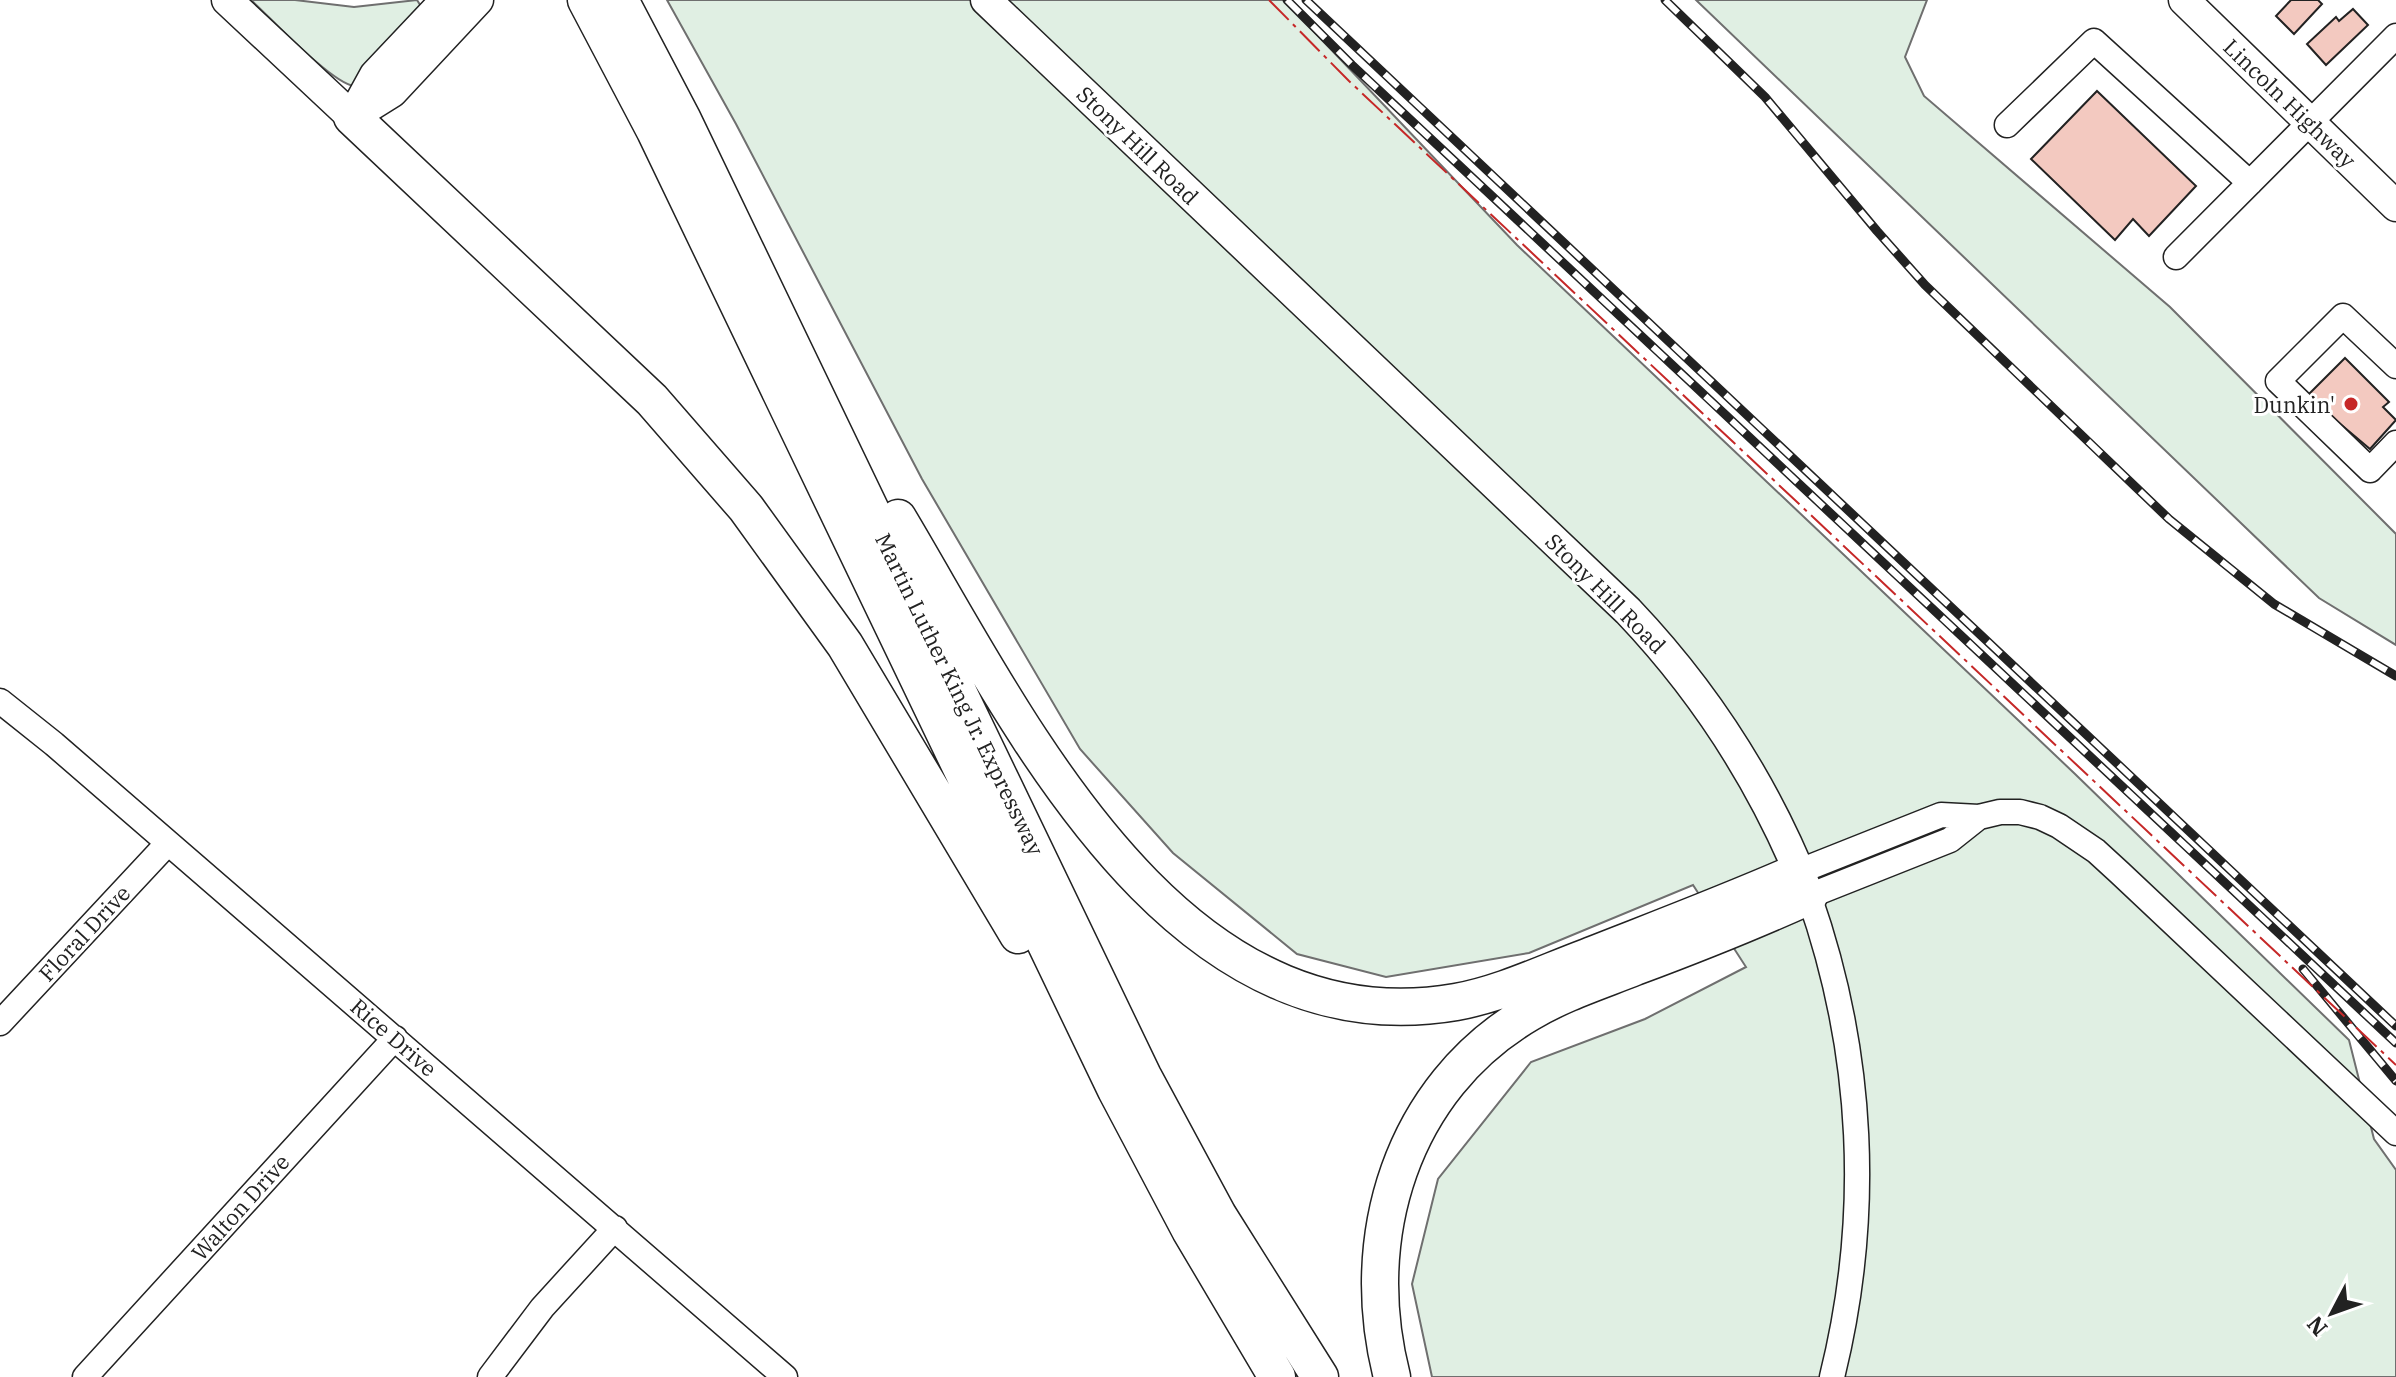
<svg xmlns="http://www.w3.org/2000/svg" width="2396" height="1377" viewBox="0 0 2396 1377" font-family="'IBM Plex Serif',serif">
  <style>
    .green { fill: #e0efe3; stroke: #6f6f6f; stroke-width: 2 }
    .building { fill: #f3c9c0; stroke: #222; stroke-width: 2 }
    .lines { fill: none; stroke-linecap: round; stroke-linejoin: round }
    .minor-casing { stroke: #222; stroke-width: 27 }
    .major-casing { stroke: #222; stroke-width: 33 }
    .highway-casing { stroke: #222; stroke-width: 39 }
    .minor { stroke: #fff; stroke-width: 24 }
    .major { stroke: #fff; stroke-width: 30 }
    .highway { stroke: #fff; stroke-width: 36 }
    .rail-casing { stroke: #222; stroke-width: 9 }
    .rail { stroke: #fff; stroke-width: 6; stroke-dasharray: 18; stroke-linecap: butt }
    .power { stroke: #c62828; stroke-width: 2; stroke-dasharray: 28 6 4 6; stroke-linecap: butt }
    .poi-dot { fill: #c62828; stroke: #fff; stroke-width: 3 }
    .labels { text-anchor: middle; dominant-baseline: central; stroke-width: 6; stroke-linejoin: round; paint-order: stroke }
    .street-label { font-size: 22px; fill: #222; stroke: #fff }
    .poi-label { font-size: 22px; fill: #222; stroke: #fff; text-anchor: end }
  </style>
  <rect width="100%" height="100%" fill="#fff"/>
  <!-- green -->
  <path class="green" d="M251,0H295L354,7L417,0L422,8L354,86C331,83 272,19 251,0Z
    M667,0H1284L1517,245L2074,773L2349,1040L2374,1139L2396,1170V1377H1432L1412,1284L1438,1179L1531,1062L1645,1019L1746,967L1693,885L1529,953L1386,977L1297,954L1173,853L1080,749L922,479L736,124Z
    M1696,0H1927L1905,57L1924,96L2170,307L2396,534V645L2319,598Z"/>
  <!-- building -->
  <path class="building" d="M2291,0H2318L2322,4L2294,34L2276,16Z
    M2353,9L2368,25L2326,65L2307,44L2336,17L2339,21Z
    M2097,91L2196,186L2149,236L2133,219L2115,240L2031,159Z
    M2345,358L2389,402L2383,407L2396,420L2370,449L2307,396Z"/>
  <g class="lines">
    <!-- minor casing -->
    <g class="minor-casing">
      <path id="minor" d="M2007,125L2094,41L2250,183
        M2176,257L2396,36
        M2396,366L2343,316L2278,381L2370,470L2396,443
        M0,701L54,744L785,1377
        M1800,871L1941,815L1979,817L2000,812H2020L2040,817L2059,826L2096,851L2120,873L2396,1133
        M0,1023L168,843
        M85,1377L395,1038
        M490,1377L542,1308L615,1228
        M1832,1377C1872,1216 1864,1052 1809,896L1950,840L1979,817"/>
    </g>
    <!-- major casing -->
    <g class="major-casing">
      <path id="major" d="M227,0L352,117
        M986,0L1628,611C1706,693 1765,785 1807,891
        M2184,0L2396,206
        M353,115L375,75L446,0
        M352,117L392,92L478,0"/>
    </g>
    <!-- highway casing -->
    <g class="highway-casing">
      <path id="highway" d="M586,0L655,131L1116,1090L1190,1230L1277,1377
        M620,0L682,118L1143,1076L1218,1215L1320,1377
        M352,117L652,400L746,508L845,645L1018,935
        M898,518C1017,717 1172,1051 1456,1002C1501,994 1544,973 1587,957C1658,929 1730,902 1800,871
        M1392,1377C1356,1238 1401,1088 1529,1013C1562,993 1600,981 1635,967C1694,945 1752,922 1809,896"/>
    </g>
    <!-- minor -->
    <use href="#minor" class="minor"/>
    <!-- major -->
    <use href="#major" class="major"/>
    <!-- highway -->
    <use href="#highway" class="highway"/>
    <!-- rail casing -->
    <g class="rail-casing">
      <path id="rail" d="M1287,0L1352,65L2396,1043
        M1306,0L2396,1026
        M1665,0L1765,97L1877,231L1925,285L2169,519L2274,604L2396,676
        M2303,969L2396,1081"/>
    </g>
    <!-- rail -->
    <use href="#rail" class="rail"/>
    <!-- power -->
    <path class="power" d="M1269,0L1349,81L2396,1065"/>
  </g>
  <!-- markers -->
  <circle class="poi-dot" cx="2351" cy="404" r="8"/>
  <g class="labels">
    <!-- street labels -->
    <g class="street-label">
      <text transform="translate(2290 103) rotate(44)">Lincoln Highway</text>
      <text transform="translate(1138 145) rotate(44)">Stony Hill Road</text>
      <text transform="translate(1606 593) rotate(45)">Stony Hill Road</text>
      <text transform="translate(960 694) rotate(64)">Martin Luther King Jr. Expressway</text>
      <text transform="translate(84 933) rotate(-47)">Floral Drive</text>
      <text transform="translate(394 1037) rotate(41)">Rice Drive</text>
      <text transform="translate(240 1207) rotate(-48)">Walton Drive</text>
    </g>
    <!-- poi labels -->
    <g class="poi-label">
      <text x="2335" y="404">Dunkin'</text>
    </g>
  </g>
  <!-- north arrow -->
  <g transform="translate(2332 1313) rotate(229)" stroke="#ffffff" stroke-width="6" paint-order="stroke">
  <path d="M0-6L14 30L0 20L-14 30Z" fill="#222222"/>
  <text y="-12" font-size="22" font-weight="bold" text-anchor="middle" fill="#222222">N</text>
  </g>
</svg>
